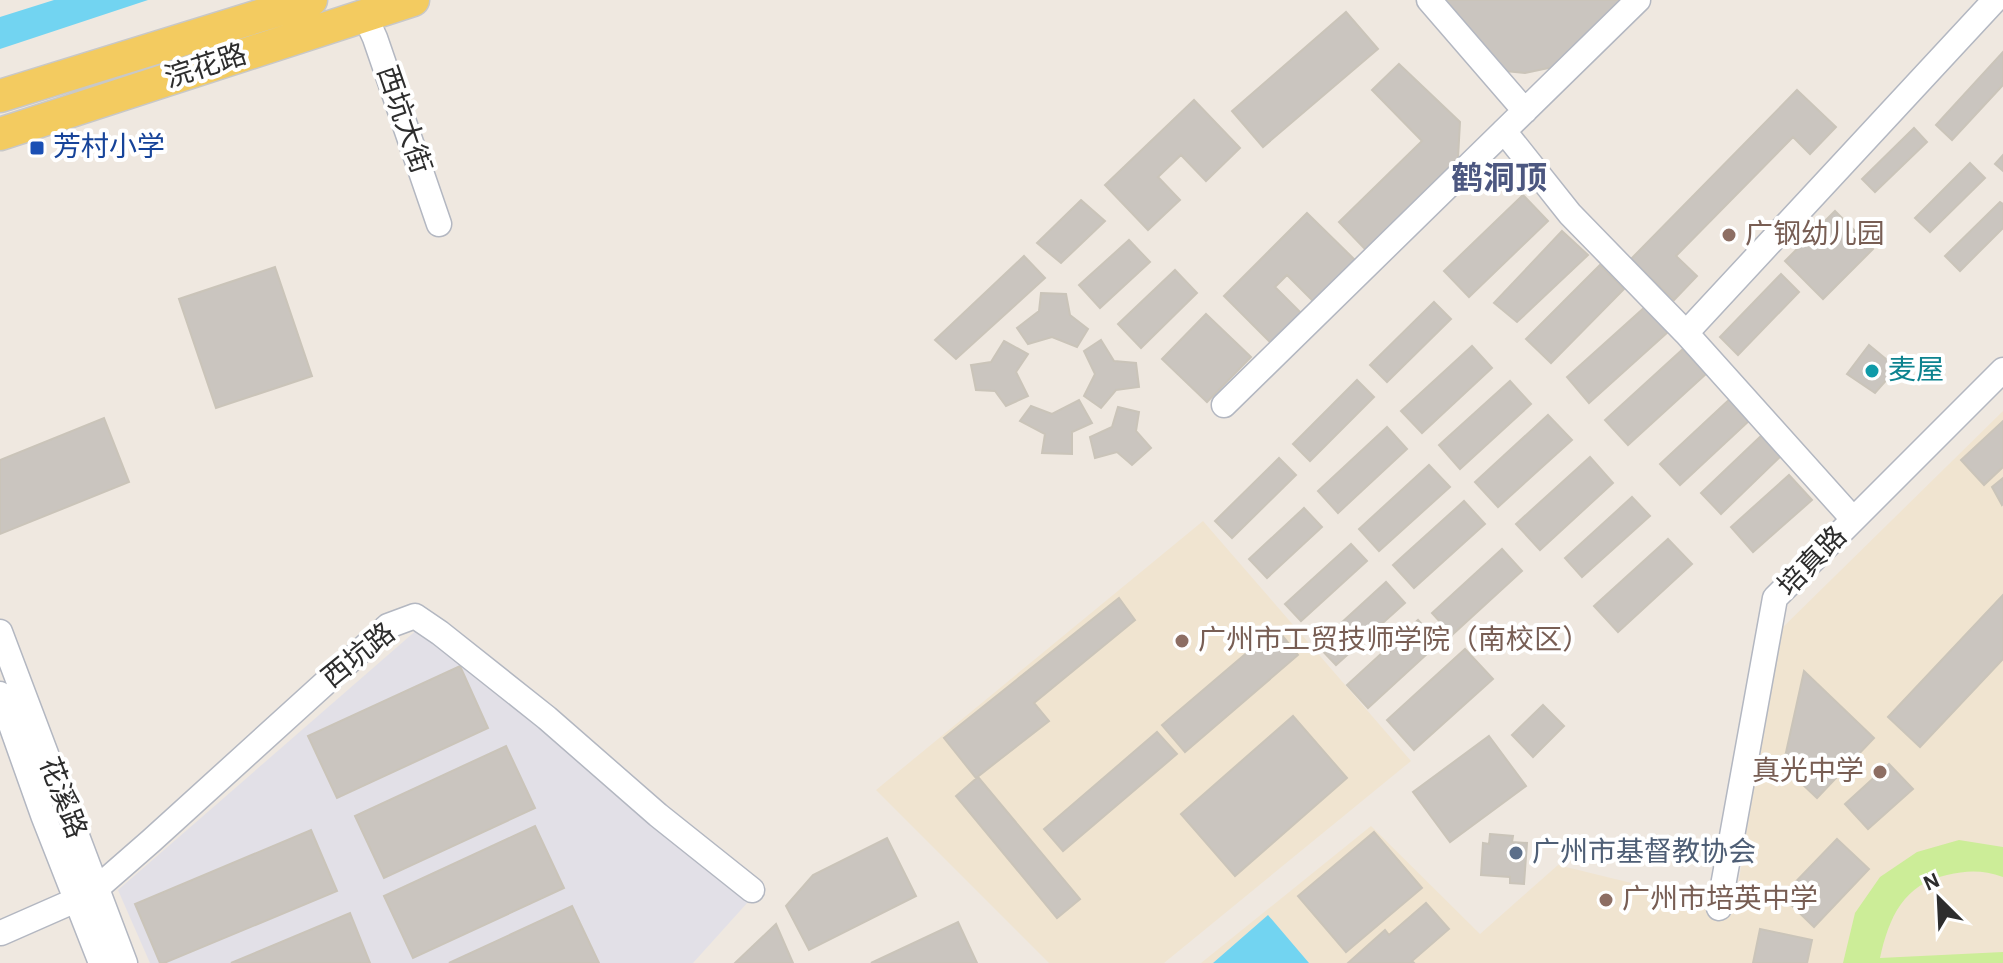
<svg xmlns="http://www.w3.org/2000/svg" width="2003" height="963" viewBox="0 0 2003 963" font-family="'Alegreya Sans','Noto Sans SC',sans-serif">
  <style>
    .industrial { fill: #e2e0e7 }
    .education { fill: #f0e4d0 }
    .pitch { fill: #cced98 }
    .water { fill: #72d4f1 }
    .building { fill: #cac5bf; stroke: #cac4b9; stroke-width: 2 }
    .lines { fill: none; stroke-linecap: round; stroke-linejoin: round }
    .minor-casing { stroke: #b3b7c1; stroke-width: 27 }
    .major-casing { stroke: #c8c8c8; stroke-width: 35 }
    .minor { stroke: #fff; stroke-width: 24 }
    .major { stroke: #f3cb60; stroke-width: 32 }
    .transit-dot { fill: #1a4fb4; stroke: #fff; stroke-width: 3 }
    .education-dot { fill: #8d6e63; stroke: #fff; stroke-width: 3 }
    .culture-dot { fill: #0f9aa8; stroke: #fff; stroke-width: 3 }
    .service-dot { fill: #5c6f8a; stroke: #fff; stroke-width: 3 }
    .labels { text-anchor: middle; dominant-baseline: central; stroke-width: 8; stroke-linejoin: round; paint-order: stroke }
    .street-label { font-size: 28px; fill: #2d2d2d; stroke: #fff }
    .transit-label { font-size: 28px; fill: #164399; stroke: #fff; text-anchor: start }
    .education-label { font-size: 28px; fill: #785e54; stroke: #fff; text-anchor: start }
    .culture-label { font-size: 28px; fill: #0d838f; stroke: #fff; text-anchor: start }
    .service-label { font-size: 28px; fill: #4e5e75; stroke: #fff; text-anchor: start }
    .quarter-label { font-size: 32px; font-weight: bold; fill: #4c5780; stroke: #fff }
  </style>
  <rect width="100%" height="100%" fill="#efe8e0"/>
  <!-- industrial -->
  <path class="industrial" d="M419,628L748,902L693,963H150L118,890Z"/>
  <!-- education -->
  <path class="education" d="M2003,411V963H1201L1371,826L1480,934L1558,865L1668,892L1734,912L1778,632Z
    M1203,521L1411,761L1164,963H1049L876,790Z"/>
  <!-- pitch -->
  <path class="pitch" d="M1959,840L2003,847V877C1983,870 1968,870 1947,875C1904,884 1889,917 1880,958L2003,952V963H1843L1855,913L1880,877L1917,852Z"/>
  <!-- water -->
  <path class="water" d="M54,0H148L0,49V17Z
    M1268,915L1309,963H1213Z"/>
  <!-- building -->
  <path class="building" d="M1437,0H1623L1553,67L1525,73L1495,70Z
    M1346,12L1378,49L1263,147L1232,111Z
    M2003,52V85L1952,140L1936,125Z
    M1399,64L1460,122L1458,158L1366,250L1339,222L1422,141L1372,90Z
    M1797,90L1836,127L1810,154L1793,137L1676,256L1697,276L1674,300L1631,259Z
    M1194,100L1240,148L1206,181L1181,155L1158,177L1180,200L1148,230L1105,185Z
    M1914,128L1927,142L1875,192L1862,179Z
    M2003,155V171L1995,164Z
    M1970,163L1985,178L1930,232L1915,218Z
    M1523,195L1548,221L1469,297L1444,271Z
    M1081,200L1105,221L1061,263L1037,243Z
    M2000,202L2003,204V228L1960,271L1945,256Z
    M1835,211L1873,249L1823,299L1785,261Z
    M1307,213L1356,261L1314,302L1287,275L1275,287L1301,313L1271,343L1224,296Z
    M1562,231L1588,255L1517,322L1494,303Z
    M1129,240L1150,262L1100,308L1079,285Z
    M1024,256L1045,278L956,359L935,340Z
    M1600,265L1624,289L1551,363L1526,339Z
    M275,267L312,376L216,408L179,299Z
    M1175,270L1197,293L1141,348L1118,324Z
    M1781,274L1799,292L1738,355L1720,337Z
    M1041,293L1066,294L1070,315L1088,329L1077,347L1052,337L1028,344L1017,328L1039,311Z
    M1434,302L1451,319L1387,382L1370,365Z
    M1645,307L1668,332L1589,403L1567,377Z
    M1206,314L1251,357L1207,402L1162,359Z
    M1101,340L1114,361L1136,363L1139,387L1116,390L1101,408L1084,396L1095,374L1084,351Z
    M1004,341L1028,354L1016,372L1028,396L1006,406L995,391L976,390L971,365L991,362Z
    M1869,345L1897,368L1875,393L1847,374Z
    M1472,346L1492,368L1422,433L1401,411Z
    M1683,349L1706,374L1628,445L1605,420Z
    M1357,380L1374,397L1310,461L1293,444Z
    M1510,381L1531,404L1460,469L1439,445Z
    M1731,398L1751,419L1680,485L1660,464Z
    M1079,400L1092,423L1072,432V454L1042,453L1045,434L1020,421L1031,406L1052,414Z
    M1118,407L1139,412L1136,431L1151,448L1132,465L1117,452L1095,458L1090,437L1112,427Z
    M1548,415L1572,440L1498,507L1475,482Z
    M104,418L129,482L0,534V460Z
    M2003,421V467L1984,485L1961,460Z
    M1387,427L1407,449L1338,513L1318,491Z
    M1761,436L1781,456L1721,514L1701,493Z
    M1590,457L1613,483L1540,550L1516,524Z
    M1279,458L1296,475L1232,538L1215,521Z
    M1429,465L1450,487L1379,551L1359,529Z
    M1789,475L1812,500L1753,552L1731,527Z
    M2003,478V504L2002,505L1992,487Z
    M1632,497L1650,516L1582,577L1565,558Z
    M1464,501L1485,524L1414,588L1393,565Z
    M1304,508L1322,527L1267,578L1249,559Z
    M1668,539L1692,564L1618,632L1594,606Z
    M1351,544L1367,561L1301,621L1285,604Z
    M1502,549L1522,571L1452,635L1432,613Z
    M1386,582L1405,603L1336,665L1317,645Z
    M2003,595V659L1920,747L1888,717Z
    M1119,598L1135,620L1034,703L1049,721L976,778L944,738Z
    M1418,620L1439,643L1368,708L1347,685Z
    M1276,628L1298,655L1185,752L1162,725Z
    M1465,649L1493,679L1414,750L1387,720Z
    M460,666L488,728L337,798L308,736Z
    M1804,671L1874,738L1817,798L1783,766Z
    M1543,705L1564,726L1533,757L1512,735Z
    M1293,716L1347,778L1235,876L1181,814Z
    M1157,732L1177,754L1063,851L1044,829Z
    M1489,736L1526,786L1450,842L1413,792Z
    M506,746L535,808L384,878L355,816Z
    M1889,764L1913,789L1868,829L1845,804Z
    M978,777L1080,899L1057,918L956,796Z
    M535,826L564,888L413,958L384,896Z
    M311,830L337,891L164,963H160L135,904Z
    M1374,832L1422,888L1346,952L1298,896Z
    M1490,834L1513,836L1512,842L1527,843L1524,884L1510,883V877L1481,875L1483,843L1489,844Z
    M887,838L916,896L809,950L786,906L813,875Z
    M1837,839L1869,869L1814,927L1782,896Z
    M1426,903L1449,929L1412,961L1414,963H1348L1385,930L1389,935Z
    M572,906L599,963H449Z
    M350,913L370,963H231Z
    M958,922L977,963H871Z
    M776,924L793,963H735Z
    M1760,929L1812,940L1807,963H1753Z"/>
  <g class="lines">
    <!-- minor casing -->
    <g class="minor-casing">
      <path id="minor" d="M1429,0L1525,111
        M365,16L375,38L439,224
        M1504,131L1570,214L1686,333L1853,519
        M1686,333L1995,0
        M1224,405L1638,0
        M0,632L125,963
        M0,694L43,815L101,963
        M1719,908L1775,598L2003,370
        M1,933L76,900L96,889L151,841L388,626L415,616L440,633L547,718L658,815L752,890"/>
    </g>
    <!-- major casing -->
    <g class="major-casing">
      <path id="major" d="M0,96L311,0
        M0,134L413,0"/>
    </g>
    <!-- minor -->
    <use href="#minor" class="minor"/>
    <!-- major -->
    <use href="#major" class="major"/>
  </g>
  <!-- markers -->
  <rect class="transit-dot" x="29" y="140" width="16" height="16" rx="4"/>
  <g class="education-dot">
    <circle cx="1729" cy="235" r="8"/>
    <circle cx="1182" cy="641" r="8"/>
    <circle cx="1880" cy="772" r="8"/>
    <circle cx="1606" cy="900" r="8"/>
  </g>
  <circle class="culture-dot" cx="1872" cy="371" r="8"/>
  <circle class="service-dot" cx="1516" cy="853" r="8"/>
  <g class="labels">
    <!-- street labels -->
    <g class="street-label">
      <text transform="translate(206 67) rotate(-18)">浣花路</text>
      <text transform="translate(403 120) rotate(71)">西坑大街</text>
      <text transform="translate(1813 562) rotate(-46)">培真路</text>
      <text transform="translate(359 656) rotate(-39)">西坑路</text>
      <text transform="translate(62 798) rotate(69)">花溪路</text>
    </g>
    <!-- transit labels -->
    <g class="transit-label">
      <text x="53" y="148">芳村小学</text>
    </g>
    <!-- education labels -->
    <g class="education-label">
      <text x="1745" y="235">广钢幼儿园</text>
      <text x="1198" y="641">广州市工贸技师学院（南校区）</text>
      <text x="1864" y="772" text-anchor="end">真光中学</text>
      <text x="1622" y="900">广州市培英中学</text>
    </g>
    <!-- culture labels -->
    <g class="culture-label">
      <text x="1888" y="371">麦屋</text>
    </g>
    <!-- service labels -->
    <g class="service-label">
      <text x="1532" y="853">广州市基督教协会</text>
    </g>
    <!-- quarter labels -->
    <g class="quarter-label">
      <text x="1499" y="179">鹤洞顶</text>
    </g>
  </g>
  <!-- north arrow -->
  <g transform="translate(1939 899) rotate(336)" stroke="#ffffff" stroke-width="6" paint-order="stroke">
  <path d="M0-6L14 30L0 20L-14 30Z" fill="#2d2d2d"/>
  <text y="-12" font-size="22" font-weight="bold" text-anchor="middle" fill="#2d2d2d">N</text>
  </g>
</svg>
